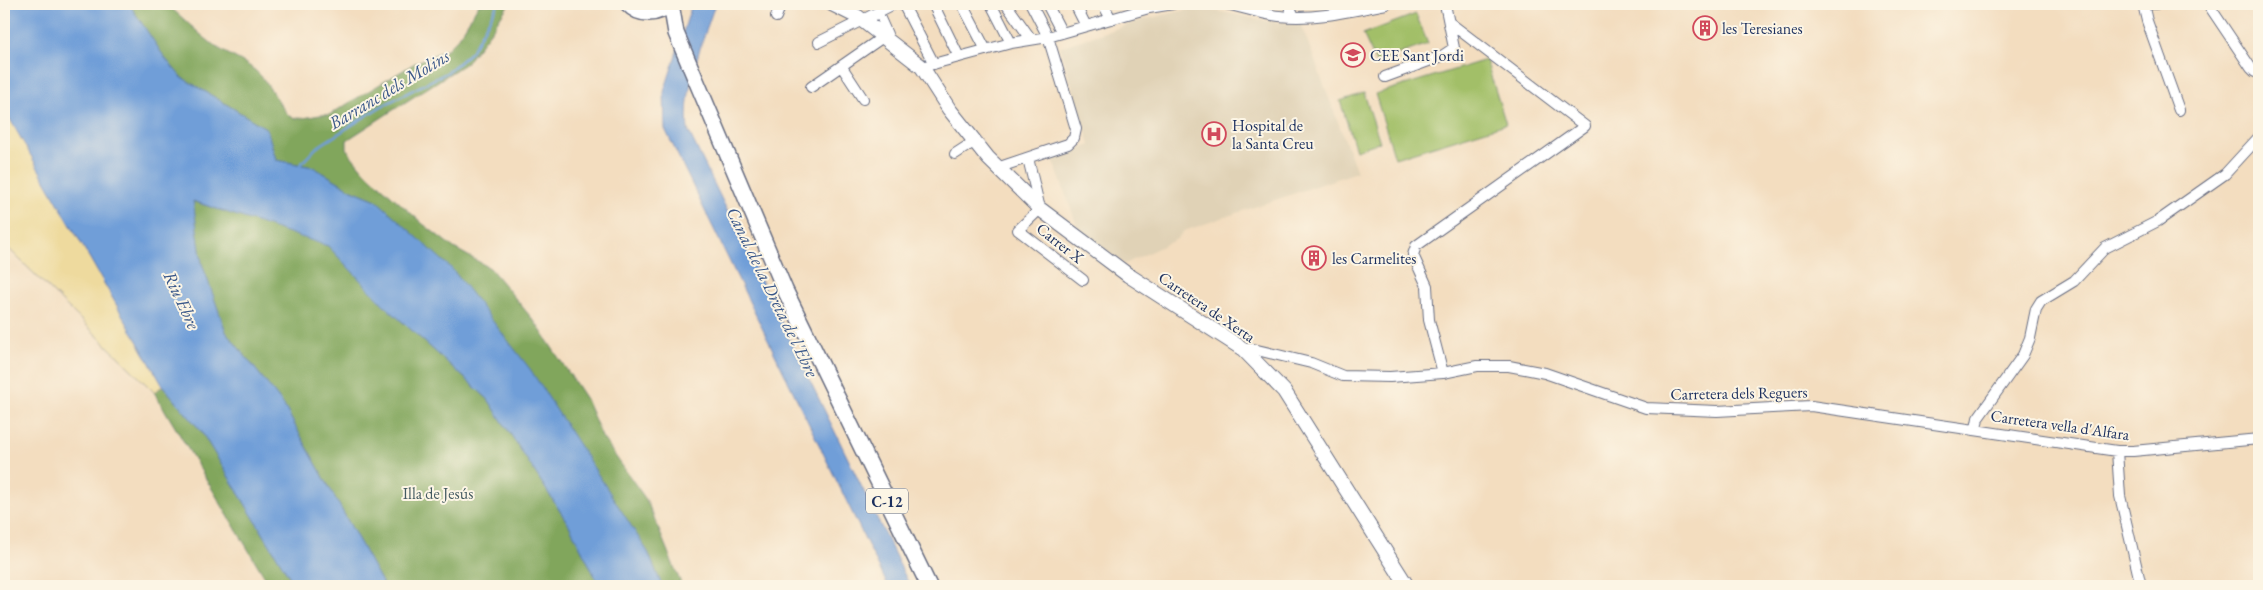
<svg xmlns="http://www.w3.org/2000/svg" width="2263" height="590" viewBox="0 0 2263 590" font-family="'EB Garamond',serif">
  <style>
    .built { fill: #e0d2b6 }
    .green { fill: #a2bf67; stroke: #5e7762 }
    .forest { fill: #81a65c; stroke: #4e6a5d }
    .sand { fill: #eeda9e; stroke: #84847e }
    .water { fill: #6f9ed8; stroke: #45669b }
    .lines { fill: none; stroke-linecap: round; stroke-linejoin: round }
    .stream { stroke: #6f9ed8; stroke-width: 2.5 }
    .pedestrian-casing { stroke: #676c80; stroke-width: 10 }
    .minor-casing { stroke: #676c80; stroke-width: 12 }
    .secondary-casing { stroke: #676c80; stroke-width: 16 }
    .primary-casing { stroke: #676c80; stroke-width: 18 }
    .pedestrian { stroke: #fff; stroke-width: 8 }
    .minor { stroke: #fff; stroke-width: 10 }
    .secondary { stroke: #fff; stroke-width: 14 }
    .primary { stroke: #fff; stroke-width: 15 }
    .labels { text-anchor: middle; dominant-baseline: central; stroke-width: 4; stroke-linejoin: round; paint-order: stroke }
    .shield { fill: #fcf5e5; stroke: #5e6a86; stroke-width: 1 }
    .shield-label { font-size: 15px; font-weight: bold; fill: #1b2f5e }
    .poi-label { font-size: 16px; fill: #1b2f5e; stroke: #fcf5e5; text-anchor: start }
    .street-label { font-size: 16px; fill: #1b2f5e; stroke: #fcf5e5 }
    .park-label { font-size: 16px; fill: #445a61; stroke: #fcf5e5 }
    .water-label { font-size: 18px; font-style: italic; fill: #385689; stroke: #fcf5e5 }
  </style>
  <rect width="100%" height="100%" fill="#fcf5e5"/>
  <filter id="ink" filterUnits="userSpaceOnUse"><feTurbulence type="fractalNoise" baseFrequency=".02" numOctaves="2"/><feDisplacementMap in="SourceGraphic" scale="10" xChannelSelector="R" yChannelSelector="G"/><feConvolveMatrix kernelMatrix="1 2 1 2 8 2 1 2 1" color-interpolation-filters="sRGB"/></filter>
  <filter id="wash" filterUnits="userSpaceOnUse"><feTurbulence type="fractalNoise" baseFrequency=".0096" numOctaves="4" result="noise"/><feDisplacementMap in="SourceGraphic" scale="20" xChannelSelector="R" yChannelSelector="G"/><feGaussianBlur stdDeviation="1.12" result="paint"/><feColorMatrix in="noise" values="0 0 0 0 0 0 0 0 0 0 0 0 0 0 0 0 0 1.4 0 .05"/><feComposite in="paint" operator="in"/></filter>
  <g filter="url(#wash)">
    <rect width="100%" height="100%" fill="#f3ddbf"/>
    <!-- built -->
    <path class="built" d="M1198,7L1266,21L1301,24L1357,172L1184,231L1177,239L1125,264L1079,231L1053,160L1090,144L1060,47L1142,20Z"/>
    <!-- green -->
    <path class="green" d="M1416,14L1428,44L1376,62L1363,34Z
      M1486,60L1506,124L1395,158L1375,94Z
      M1364,93L1380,142L1356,150L1340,101Z"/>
    <!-- forest -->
    <path class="forest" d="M129,4H166C183,17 197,33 215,46C229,56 248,62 260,75C267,82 286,116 291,117C304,121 317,113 329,115L415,63L447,49L459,37L479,4H509L491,31L466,63L347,140V148L350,154L363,170L423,224L454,248L490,268L535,322L586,399L602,437L647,501L682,586H662L648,552L376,200L352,190L313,167L276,160L267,129L181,77L165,59Z
      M192,201L328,245L386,307L488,399L569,525L600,586H384L283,404L226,332L202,264Z
      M163,386L201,431L295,586H270L154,392Z"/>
    <!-- sand -->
    <path class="sand" d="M4,112L7,113L163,386L154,392L4,244Z"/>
    <!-- water -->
    <path class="water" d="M4,4H129L165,58L181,77L267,129L276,160L313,167L352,190L376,200L452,269L530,369L648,552L662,586H600L569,525L488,399L386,307L328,246L193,201L202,264L226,332L283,404L384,586H295L201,431L163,386L7,114L4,112Z
      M692,4H715C702,44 683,88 688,130L910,586H888L665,129L664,92Z"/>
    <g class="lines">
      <!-- stream -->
      <path class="stream" d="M299,166L316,148L380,107L448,72L471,52L498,4"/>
    </g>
  </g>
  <g filter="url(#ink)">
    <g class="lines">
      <!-- pedestrian casing -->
      <g class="pedestrian-casing">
        <path id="pedestrian" d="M879,14L888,34L867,20Z"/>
      </g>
      <!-- minor casing -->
      <g class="minor-casing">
        <path id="minor" d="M903,4L934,64
          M933,4L959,57
          M962,4L986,50
          M991,4L1011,43
          M1006,4L1031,39
          M1047,4L1062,33
          M1075,4L1086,26
          M1103,4L1111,19
          M1226,4C1243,7 1261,14 1279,16C1315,20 1351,11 1386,4
          M1288,4L1294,16
          M2143,4L2147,21L2179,110
          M2145,4H2156
          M2208,4L2251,68L2255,72L2259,71
          M776,17L781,4
          M819,42L894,4
          M842,67L863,99
          M922,67L1011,43L1048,37L1149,8L1173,4
          M1385,77L1442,56L1454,48L1445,4
          M811,87L883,37
          M955,154L975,141
          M1028,158L1040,209L1018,230L1083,280
          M997,168L1068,144L1074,138L1076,129L1048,37L1031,4
          M1243,349H1253L1311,363L1343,376L1390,377L1443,373L1477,366H1509L1545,373L1646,408L1717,411L1811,406L2117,451H2133L2259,439
          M1443,373L1429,320L1427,286L1413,255L1416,246L1585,126L1450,23
          M1976,429L1978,418L2023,355L2030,338L2036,309L2041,301L2074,281L2105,248L2158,221L2225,174L2259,137
          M2117,451L2120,496L2141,586"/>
      </g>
      <!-- secondary casing -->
      <g class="secondary-casing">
        <path id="secondary" d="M832,4L858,17L922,67L949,109L988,158L1040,209L1128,275L1243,349L1284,391L1407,586"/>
      </g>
      <!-- primary casing -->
      <g class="primary-casing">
        <path id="primary" d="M628,4C640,17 658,15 670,4
          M671,4L676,33L785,290L929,586"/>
      </g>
      <!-- pedestrian -->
      <use href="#pedestrian" class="pedestrian"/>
      <!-- minor -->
      <use href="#minor" class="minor"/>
      <!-- secondary -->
      <use href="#secondary" class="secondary"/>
      <!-- primary -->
      <use href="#primary" class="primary"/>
    </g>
  </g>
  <!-- icons -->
  <defs>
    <g id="building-ring" transform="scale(1.25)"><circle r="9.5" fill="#fcf5e5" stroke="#d1495b" stroke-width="1.5"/><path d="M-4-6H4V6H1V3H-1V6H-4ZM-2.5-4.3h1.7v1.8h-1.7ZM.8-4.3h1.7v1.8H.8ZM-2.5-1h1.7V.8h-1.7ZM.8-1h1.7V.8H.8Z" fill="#d1495b"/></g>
    <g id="school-ring" transform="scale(1.25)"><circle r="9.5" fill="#fcf5e5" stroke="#d1495b" stroke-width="1.5"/><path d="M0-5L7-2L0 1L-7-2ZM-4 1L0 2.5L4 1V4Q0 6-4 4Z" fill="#d1495b"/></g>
    <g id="hospital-ring" transform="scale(1.25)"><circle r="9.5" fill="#fcf5e5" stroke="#d1495b" stroke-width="1.5"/><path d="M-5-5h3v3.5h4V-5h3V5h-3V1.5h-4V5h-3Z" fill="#d1495b"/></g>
  </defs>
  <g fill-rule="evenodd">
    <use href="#building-ring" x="1705" y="28"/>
    <use href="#school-ring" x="1353" y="55"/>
    <use href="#hospital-ring" x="1214" y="134"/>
    <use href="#building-ring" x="1314" y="258"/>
  </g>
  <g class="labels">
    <!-- shield labels -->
    <rect class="shield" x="866" y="488.5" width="42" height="25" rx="4"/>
    <g class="shield-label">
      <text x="887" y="501">C-12</text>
    </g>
    <!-- poi labels -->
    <g class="poi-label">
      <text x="1722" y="28">les Teresianes</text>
      <text x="1370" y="55">CEE Sant Jordi</text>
      <text x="1232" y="125">Hospital de<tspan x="1232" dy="18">la Santa Creu</tspan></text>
      <text x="1332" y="258">les Carmelites</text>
    </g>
    <!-- street labels -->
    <g class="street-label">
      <text transform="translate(1060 243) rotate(38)">Carrer X</text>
      <text transform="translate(1207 307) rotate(34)">Carretera de Xerta</text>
      <text transform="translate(1739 393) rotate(-1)">Carretera dels Reguers</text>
      <text transform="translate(2060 425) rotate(8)">Carretera vella d'Alfara</text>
    </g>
    <!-- park labels -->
    <g class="park-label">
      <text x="438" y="493">Illa de Jesús</text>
    </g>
    <!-- water labels -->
    <g class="water-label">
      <text transform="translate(389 89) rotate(-31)">Barranc dels Molins</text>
      <text transform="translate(773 292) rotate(64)">Canal de la Dreta de l'Ebre</text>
      <text transform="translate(182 300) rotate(65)">Riu Ebre</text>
    </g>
  </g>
  <!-- margin -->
  <rect width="2263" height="590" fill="none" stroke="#fcf5e5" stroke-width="20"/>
</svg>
